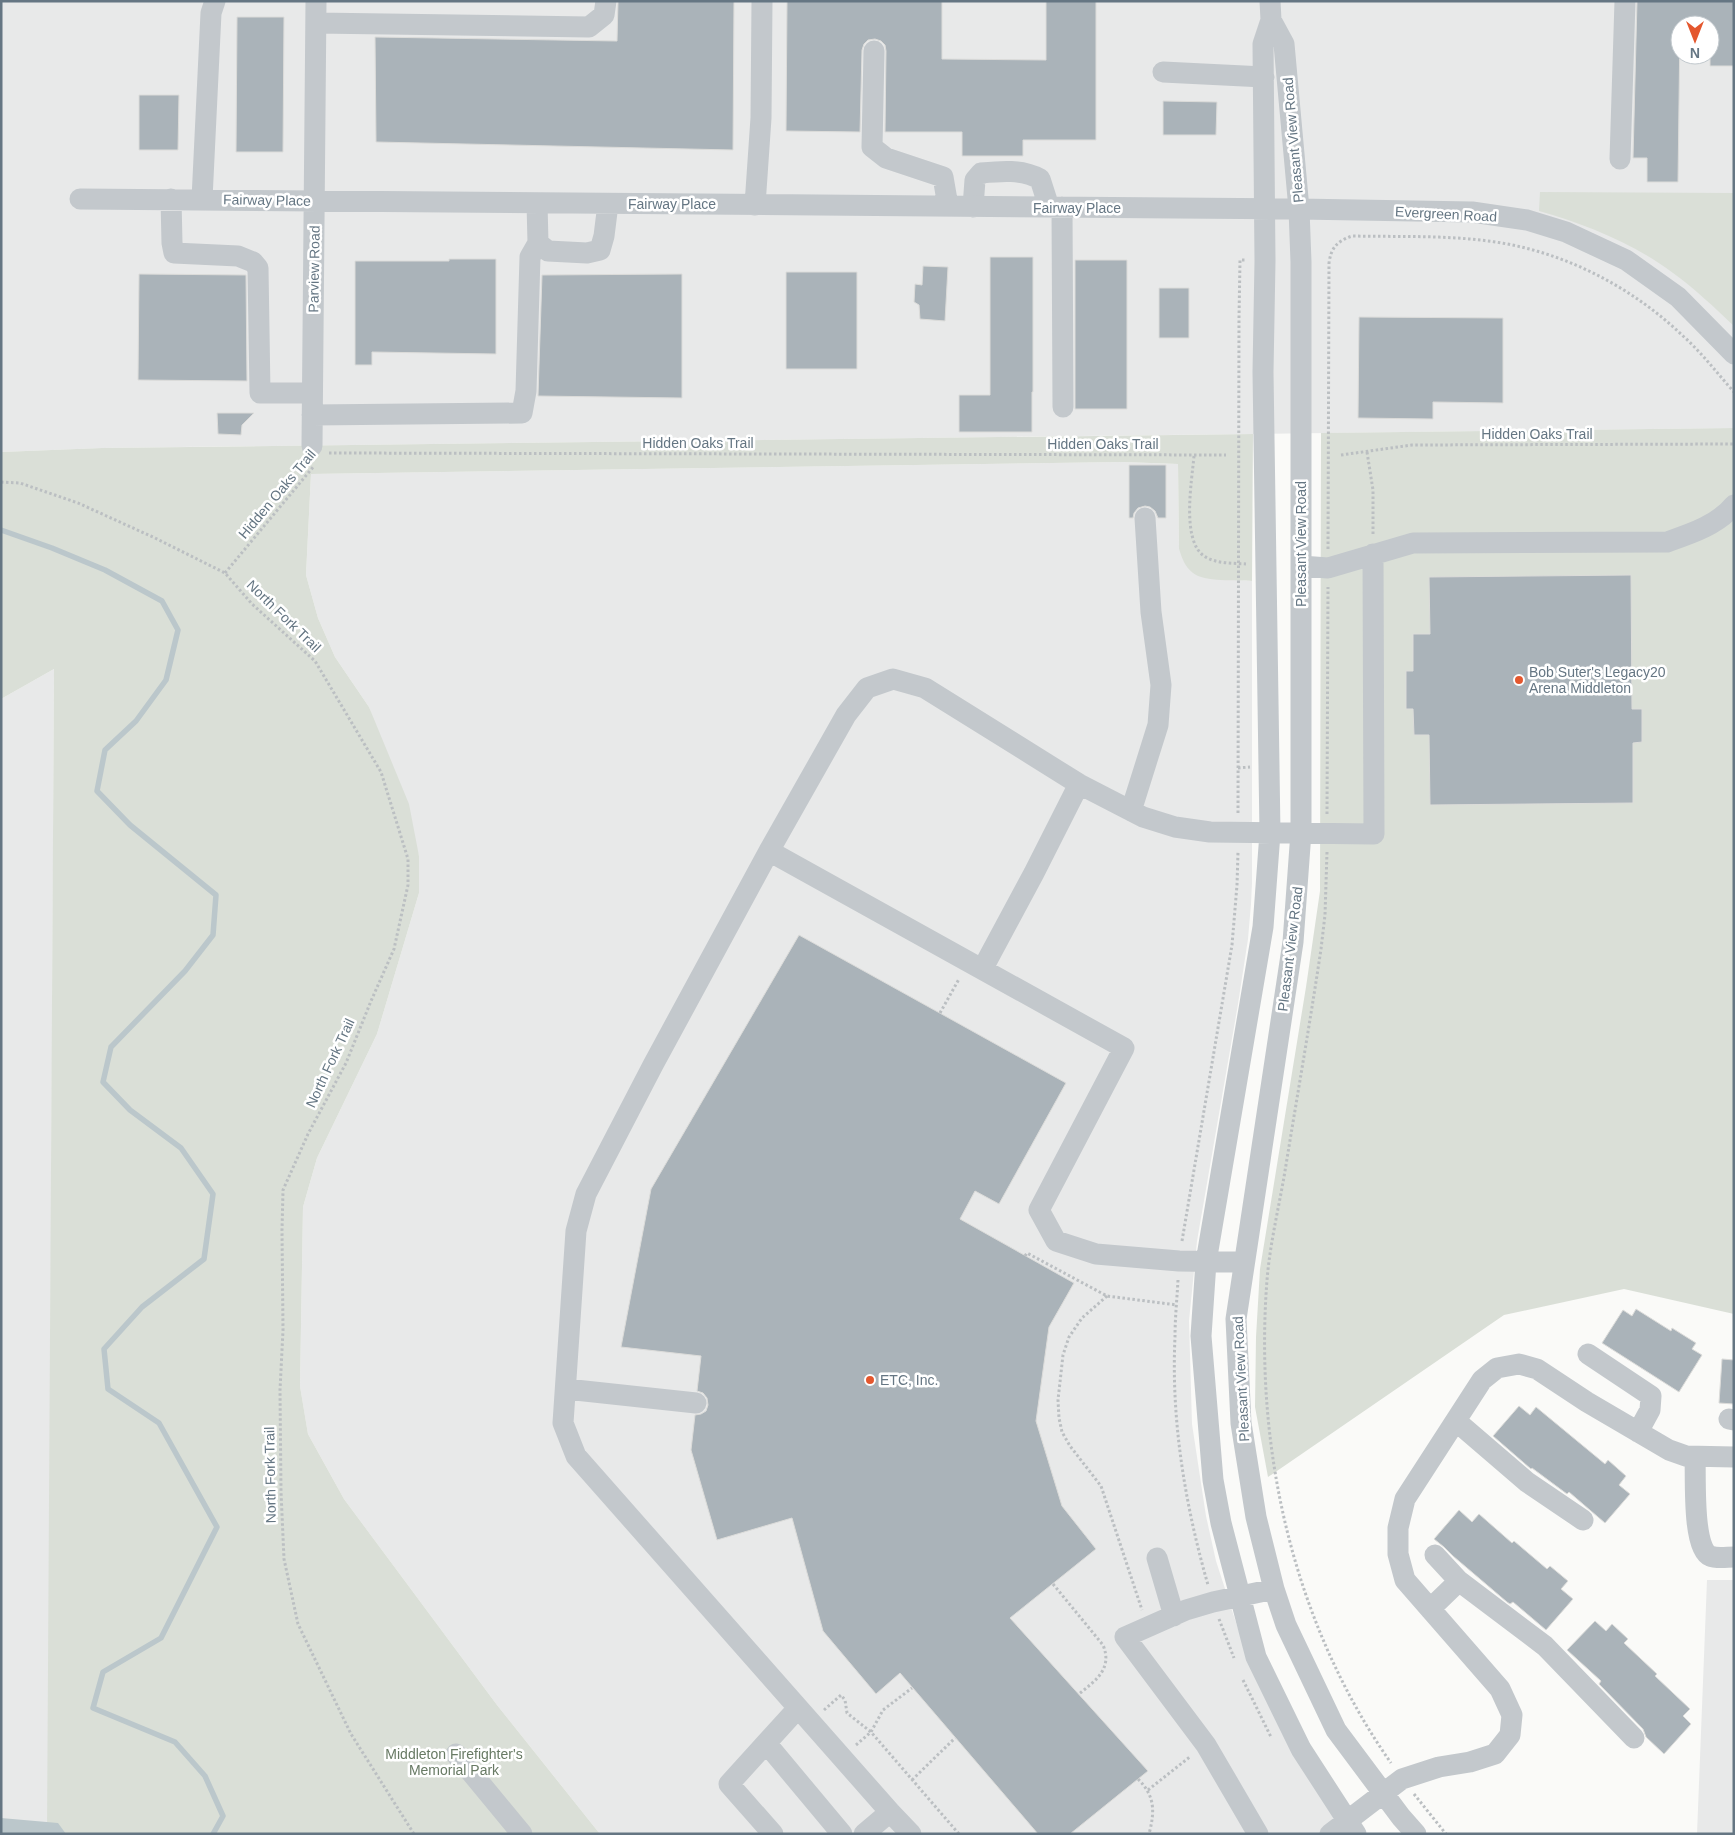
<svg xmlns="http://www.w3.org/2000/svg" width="1735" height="1835" viewBox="0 0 1735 1835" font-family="Arial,sans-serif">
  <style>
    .built { fill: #e8e9e9; fill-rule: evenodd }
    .green { fill: #dadfd7 }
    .water { fill: #bbc7cb }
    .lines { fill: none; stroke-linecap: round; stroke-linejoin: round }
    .stream { stroke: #bbc7cb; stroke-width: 5.5 }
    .building { fill: #aab3b9; stroke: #dcdcda }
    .path { stroke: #bbbfc2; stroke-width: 3; stroke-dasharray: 2.5 2.5; stroke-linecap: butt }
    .minor { stroke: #c3c8cc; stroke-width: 21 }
    .poi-dot { fill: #e4572e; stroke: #fff; stroke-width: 2 }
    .labels { text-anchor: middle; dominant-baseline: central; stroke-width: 5; stroke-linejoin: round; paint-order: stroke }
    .street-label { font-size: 14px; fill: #657683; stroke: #fff }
    .poi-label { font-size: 14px; fill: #657683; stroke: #fff; text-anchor: start }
    .park-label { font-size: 14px; fill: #687a64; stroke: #fff }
  </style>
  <rect width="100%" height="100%" fill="#fafaf8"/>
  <!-- built -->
  <path class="built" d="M1,1H1734V428L102,448L1,452ZM1680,25H1710V55H1680Z
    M1123,462L1178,464L1179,549L1206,578L1252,581V883L1251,904L1248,939L1238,1004L1197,1241L1189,1321L1192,1424L1206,1516L1216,1561L1242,1641L1346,1834H600L497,1705L344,1499L308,1434L300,1386L303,1207L317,1158L377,1034L419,893V856L369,707L335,657L318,618L306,575L311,474Z
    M54,669L48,1834H1V699Z
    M1707,1580H1734V1834H1697Z"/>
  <!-- green -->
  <path class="green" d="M1540,192L1734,193V326C1714,307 1695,289 1673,273C1635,244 1585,224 1539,211Z
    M1734,428V1314L1624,1289L1504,1315L1268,1477L1255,1407L1256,1337L1260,1269L1306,987L1320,891L1321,433Z
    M1253,434L1252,581C1237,580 1204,582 1193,573C1185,567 1182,558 1179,549L1178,464L1123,462L311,474L306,575L318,618L335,657L369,707L409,804L419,856V893L377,1034L317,1158L303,1207L300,1386L308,1434L344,1499L497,1705L600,1834H47L54,669L1,699V452L102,448Z"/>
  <!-- water -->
  <path class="water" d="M1,1818L58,1823L66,1834H1Z"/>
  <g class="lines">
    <!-- stream -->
    <path class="stream" d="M1,530L52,548L105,570L162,601L178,630L166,680L136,721L105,750L97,791L130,825L216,895L213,935L185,971L111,1047L103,1082L130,1110L181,1148L213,1194L204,1259L142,1307L104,1349L108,1389L159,1423L217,1527L161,1638L103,1672L93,1708L175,1742L205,1776L223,1816L213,1834"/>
  </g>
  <!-- building -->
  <path class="building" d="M618,1H734L733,150L376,142L375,37L617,41Z
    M787,1H942V59L1046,60V1H1096V140H1023V156H962V132H885L886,51L885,45L881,41L875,39L868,40L864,44L862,50L860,132L786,131Z
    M1637,1H1734V66H1710V25H1680L1678,182H1647V158H1633Z
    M237,17H284L283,152H236Z
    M139,95H179L178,150H139Z
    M1163,101L1217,102L1216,135H1163Z
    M990,257H1033V392H1032V432H959V395H990Z
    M449,259H496V354L372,352V365H355V261H449Z
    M1075,260H1127V409H1075Z
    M923,266L948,267L945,321L920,319L919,305L914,302L915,284L922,285Z
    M786,272H857V369H786Z
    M139,274L246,275L247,381L138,380Z
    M682,274V398L538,396L542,275Z
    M1159,288H1189V338H1159Z
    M1359,317L1503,318V403L1433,402V419L1358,418Z
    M217,413H254L242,425L241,435L218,434Z
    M1129,465H1166V518H1158L1155,511L1150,507L1145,506L1138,508L1134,513L1133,518H1129Z
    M1631,575L1632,709H1642V742L1633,743V803L1430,805L1429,735H1414L1413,709H1406V671H1413V634H1430L1429,577Z
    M799,935L1066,1083L999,1204L975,1191L960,1219L1074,1283L1049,1327L1036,1421L1062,1506L1096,1549L1010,1618L1148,1771L1070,1834H1038L900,1673L876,1694L823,1631L792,1518L717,1540L691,1450L695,1415L701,1414L706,1411L708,1405L707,1398L703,1393L697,1391L701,1356L621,1347L651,1189Z
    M1636,1309L1671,1331L1672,1328L1696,1343L1692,1349L1702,1355L1679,1392L1602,1343L1623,1310L1632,1316Z
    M1722,1359L1734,1360V1404L1719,1403Z
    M1519,1406L1530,1415L1536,1407L1605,1464L1608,1460L1626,1476L1619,1485L1630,1494L1605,1523L1569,1492L1567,1494L1532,1468L1531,1469L1493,1436Z
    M1459,1510L1472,1522L1479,1514L1512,1543L1514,1541L1547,1569L1550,1566L1568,1581L1561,1589L1573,1599L1546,1630L1513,1602L1510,1604L1507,1602L1453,1556L1444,1547L1434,1539Z
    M1595,1621L1606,1631L1612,1624L1628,1639L1624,1643L1657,1674L1655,1676L1690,1709L1683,1716L1691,1724L1664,1754L1646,1737L1643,1729L1599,1684L1601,1681L1567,1650Z"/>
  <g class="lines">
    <!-- path -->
    <path class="path" d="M1367,452L1373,490V534
      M329,453L1226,455
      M1341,455L1412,445L1734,444
      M1194,456C1192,480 1181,540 1204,556C1216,564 1233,563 1246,564
      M1,482L20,483L78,503L155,538L225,573L252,604L315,661L381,772L408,859V885L394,949L371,1001L346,1063L308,1134L283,1190L282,1230L283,1330L280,1390L281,1492L284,1559L298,1624L351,1734L414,1834
      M1328,549L1329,263C1331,248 1337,241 1352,236C1397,237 1443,235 1488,241C1561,250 1631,286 1683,336C1702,353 1717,373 1734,392
      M225,573L314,466
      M1238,768L1250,767
      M1238,813L1239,318L1240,260H1246
      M1327,814L1328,587
      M1327,852L1325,915L1321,949C1310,1023 1297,1097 1285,1171C1279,1207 1270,1243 1267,1280C1254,1448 1293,1623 1391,1763
      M940,1013L959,979
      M1182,1241L1232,945L1237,885L1238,852
      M1025,1256L1027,1253L1107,1296L1177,1305
      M1178,1280C1177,1299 1175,1318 1175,1337C1171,1420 1185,1505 1208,1585
      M1107,1296L1082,1318L1069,1337L1063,1355L1058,1400L1059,1418L1062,1432L1070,1446L1101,1486L1142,1610
      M1053,1584L1103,1645C1113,1669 1095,1681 1079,1694
      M1219,1619L1234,1658
      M1243,1680L1271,1737
      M824,1710L841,1695L845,1700L847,1713L871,1732L959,1834
      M856,1745L871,1732L883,1710L912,1688
      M1138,1779C1155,1796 1155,1811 1149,1834
      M912,1780L955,1738
      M1148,1790L1191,1756
      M1414,1794L1446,1834"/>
    <!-- minor -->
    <path class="minor" d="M1270,1L1271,20L1263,44L1265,261L1263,372L1270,833L1263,927L1206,1262L1201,1336L1213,1480L1221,1523L1256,1657L1301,1749L1356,1834
      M1271,20L1284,44L1299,209L1301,262V832L1293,942L1236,1319L1241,1423L1256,1517L1274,1589L1286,1625L1336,1730L1401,1817L1416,1834
      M316,23L589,27L604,15L606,1
      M874,51L872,147L886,158L943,177L948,206
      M1163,72L1264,77
      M1620,159L1625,1
      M80,199L1299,209L1472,212L1527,220L1566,232L1626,260L1678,297L1734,354
      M171,199L172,243L174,253L238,256L253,262L258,268L260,393H312
      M202,199L211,13L215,1
      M537,203L538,243L548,251L587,253L600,250L604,236L608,204
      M755,205L761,118L762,1
      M973,207L975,180L981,173C1001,171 1022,169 1040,179L1049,207
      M1062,207L1063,407
      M312,415L522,413L526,391L530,257L538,243
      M312,446L316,1
      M1301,566L1328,568L1413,543L1667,542C1690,534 1718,525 1734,505
      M1131,811L1158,725L1161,685L1151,612L1145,518
      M769,851L846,715L867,688L893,679L925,688L1079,784L1143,817L1175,827L1210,832L1374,834L1373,554
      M983,968L1034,873L1079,784
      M1588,1354L1651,1396L1650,1410L1638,1432
      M566,1389L696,1403
      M1729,1419L1734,1420
      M1456,1421L1527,1482L1583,1520
      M1695,1457C1696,1475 1692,1549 1710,1556C1717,1559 1727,1557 1734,1557
      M1157,1558L1174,1616
      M1459,1581L1545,1646L1634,1738
      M1430,1609L1459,1581L1435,1555
      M766,1743L842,1834
      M456,1754L522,1834
      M773,1834L729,1784L798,1708
      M864,1834L890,1812
      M911,1834L890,1812L576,1456L563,1423L576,1231L586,1194L653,1065L769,851L1124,1048L1039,1210L1056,1241L1096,1254L1179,1261L1244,1262
      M1258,1834L1206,1745L1125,1637L1186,1610L1213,1602L1274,1589
      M1330,1834L1402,1779L1439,1767L1470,1762L1495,1754L1510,1735L1512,1715L1500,1689L1405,1580L1398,1554V1528L1405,1499L1482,1380L1497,1368L1519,1364L1537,1369L1587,1402L1669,1450L1686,1456L1734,1457"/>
  </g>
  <!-- markers -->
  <g class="poi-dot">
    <circle cx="1519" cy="680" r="5"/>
    <circle cx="870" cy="1380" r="5"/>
  </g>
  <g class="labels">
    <!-- street labels -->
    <g class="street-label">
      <text transform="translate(1293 140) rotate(-95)">Pleasant View Road</text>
      <text transform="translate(267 200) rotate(1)">Fairway Place</text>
      <text x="672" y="204">Fairway Place</text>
      <text x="1077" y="208">Fairway Place</text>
      <text transform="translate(1446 214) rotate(3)">Evergreen Road</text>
      <text transform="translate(314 269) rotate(-89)">Parview Road</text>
      <text x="1537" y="434">Hidden Oaks Trail</text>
      <text x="698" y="443">Hidden Oaks Trail</text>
      <text x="1103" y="444">Hidden Oaks Trail</text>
      <text transform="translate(277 494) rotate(-50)">Hidden Oaks Trail</text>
      <text transform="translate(1301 544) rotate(-90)">Pleasant View Road</text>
      <text transform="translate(284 616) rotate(44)">North Fork Trail</text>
      <text transform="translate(1290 949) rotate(-83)">Pleasant View Road</text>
      <text transform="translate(330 1063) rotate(-65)">North Fork Trail</text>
      <text transform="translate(1241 1379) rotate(-93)">Pleasant View Road</text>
      <text transform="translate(270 1475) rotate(-91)">North Fork Trail</text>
    </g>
    <!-- poi labels -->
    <g class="poi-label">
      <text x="1529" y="672">Bob Suter's Legacy20<tspan x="1529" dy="16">Arena Middleton</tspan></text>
      <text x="880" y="1380">ETC, Inc.</text>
    </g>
    <!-- park labels -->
    <g class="park-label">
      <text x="454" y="1754">Middleton Firefighter's<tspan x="454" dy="16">Memorial Park</tspan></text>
    </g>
  </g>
  <!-- border -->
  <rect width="1735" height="1835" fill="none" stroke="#657683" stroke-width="5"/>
  <!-- north arrow -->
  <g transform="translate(1695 40) rotate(180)"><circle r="24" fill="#ffffff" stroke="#c1c8cd"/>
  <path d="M0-4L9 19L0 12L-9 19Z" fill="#e4572e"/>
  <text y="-8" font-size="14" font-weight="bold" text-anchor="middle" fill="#657683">N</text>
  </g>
</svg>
